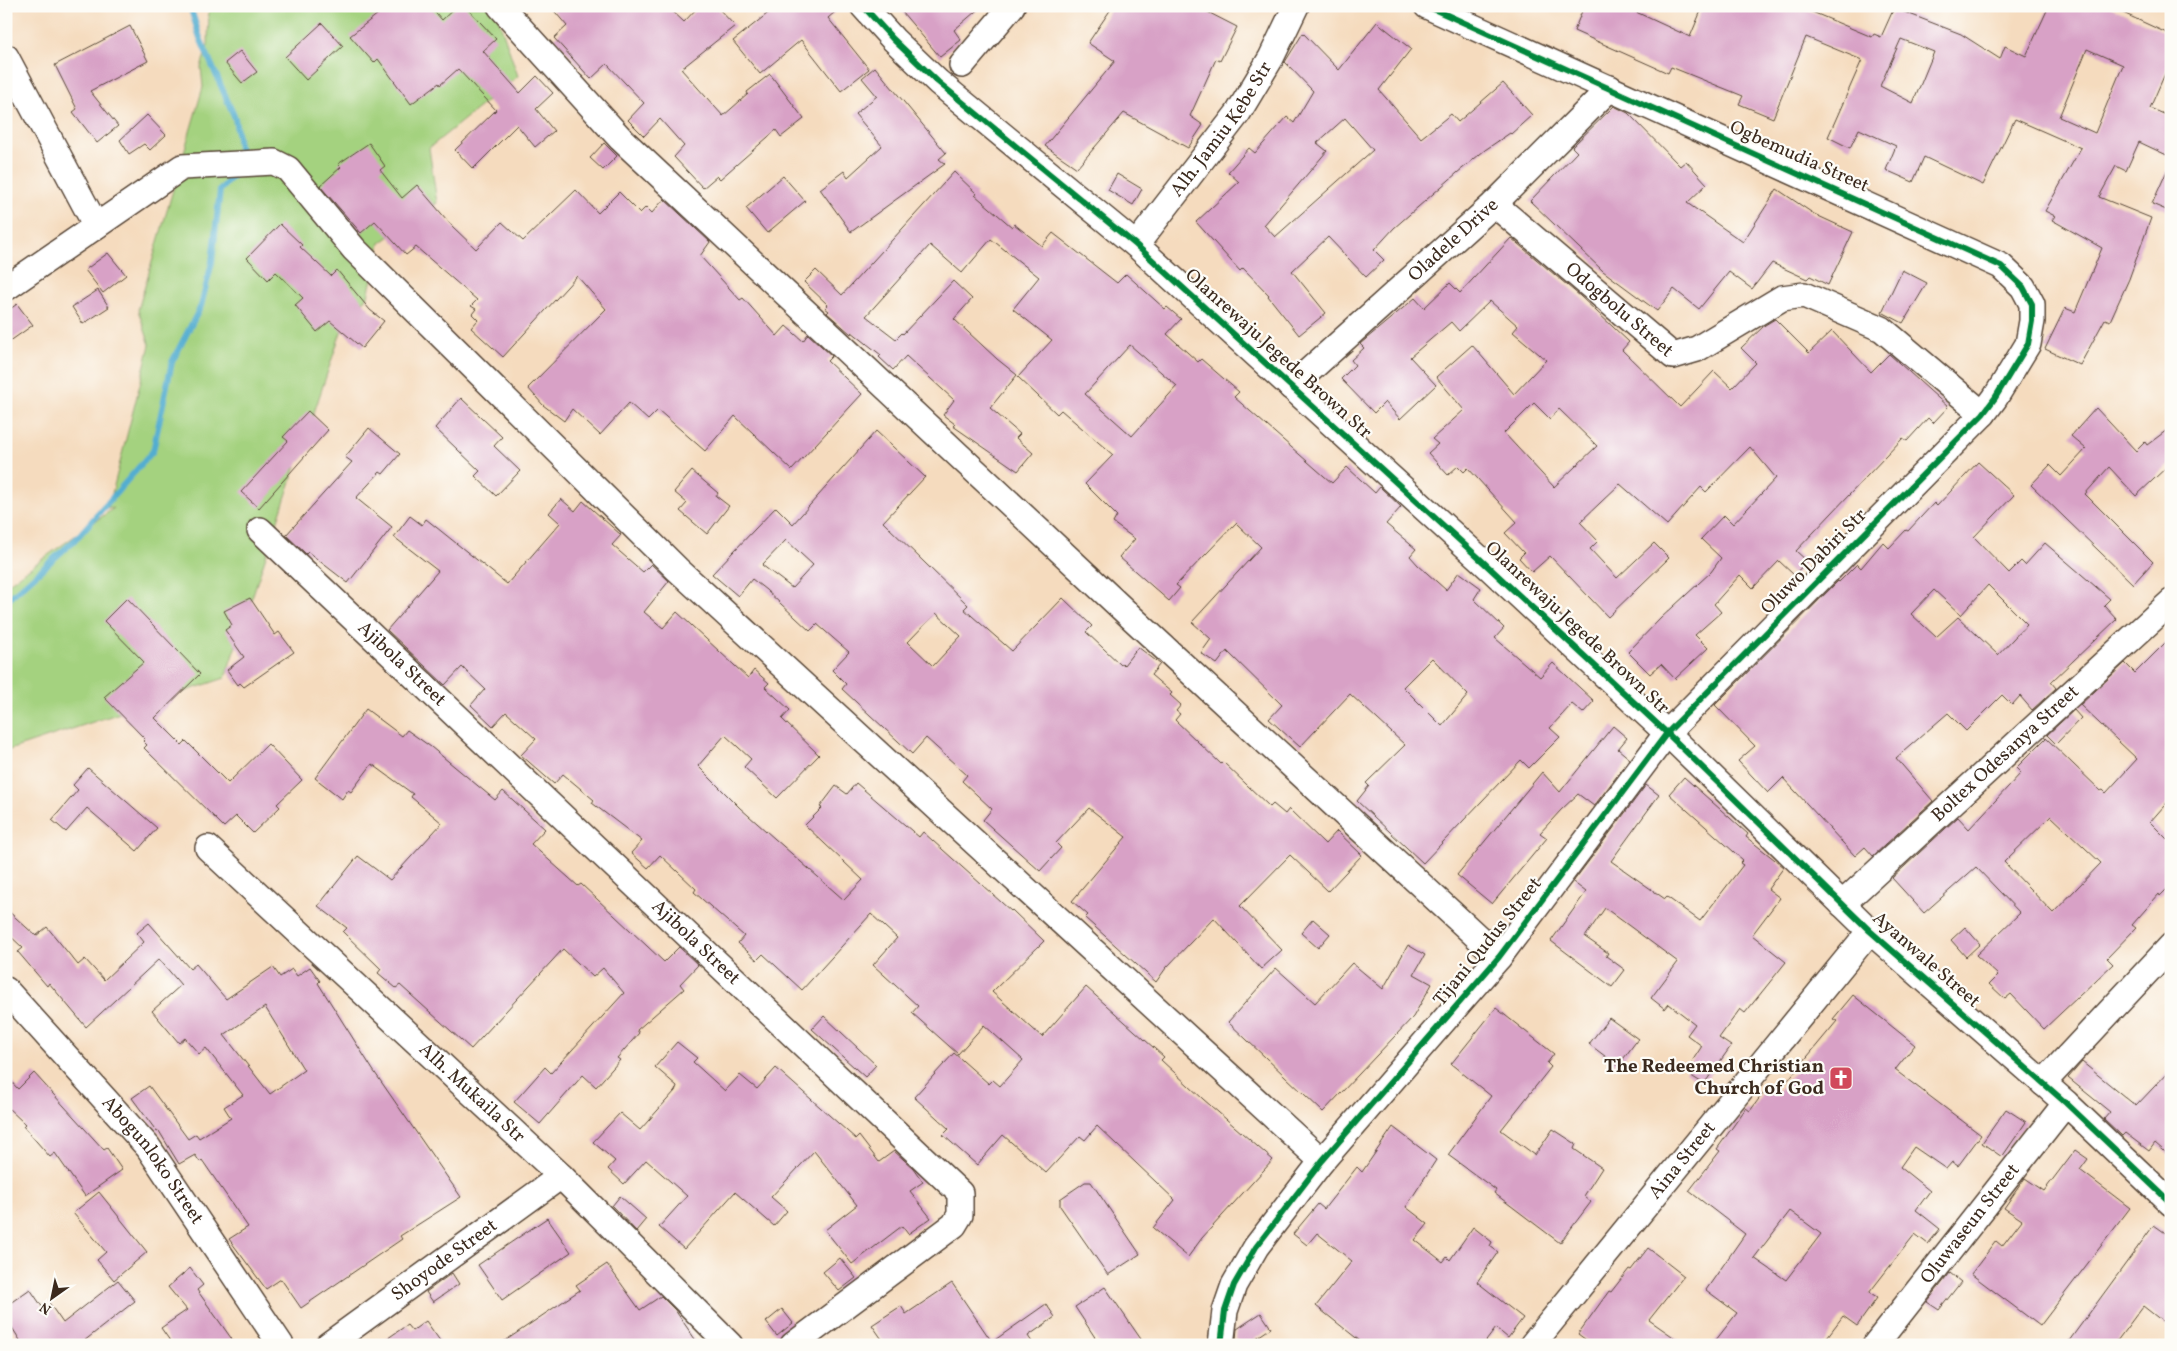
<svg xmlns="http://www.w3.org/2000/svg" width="2177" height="1351" viewBox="0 0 2177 1351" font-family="Vollkorn,serif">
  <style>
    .green { fill: #a4d27f; stroke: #707e4e }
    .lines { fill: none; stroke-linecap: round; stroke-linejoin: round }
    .stream { stroke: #53add0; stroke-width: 6 }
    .building { fill: #d8a1c6; fill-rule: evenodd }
    .minor-casing { stroke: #574536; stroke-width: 28 }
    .minor { stroke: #fff; stroke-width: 25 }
    .cycleway-casing { stroke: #fdfcf7; stroke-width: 9 }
    .cycleway { stroke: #00873e; stroke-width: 6 }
    .labels { text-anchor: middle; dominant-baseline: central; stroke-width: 4.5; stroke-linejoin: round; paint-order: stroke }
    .street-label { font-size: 19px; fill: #3b2a1e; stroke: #fdfcf7 }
    .poi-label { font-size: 19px; font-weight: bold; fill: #3b2a1e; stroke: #fdfcf7; text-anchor: end }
  </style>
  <rect width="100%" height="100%" fill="#fdfcf7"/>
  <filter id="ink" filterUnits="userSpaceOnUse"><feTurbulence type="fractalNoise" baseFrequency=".02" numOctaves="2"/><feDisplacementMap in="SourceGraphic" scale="10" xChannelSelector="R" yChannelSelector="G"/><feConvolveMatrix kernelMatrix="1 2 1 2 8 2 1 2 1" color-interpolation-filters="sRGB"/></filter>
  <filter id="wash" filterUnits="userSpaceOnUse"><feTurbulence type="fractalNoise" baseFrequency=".0096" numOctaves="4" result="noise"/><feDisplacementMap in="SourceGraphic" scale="20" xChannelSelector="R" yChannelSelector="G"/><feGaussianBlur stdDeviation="1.12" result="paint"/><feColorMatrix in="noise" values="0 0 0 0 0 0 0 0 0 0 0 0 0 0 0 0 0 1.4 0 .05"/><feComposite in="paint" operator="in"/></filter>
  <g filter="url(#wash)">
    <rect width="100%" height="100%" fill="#f5dbbe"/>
    <!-- green -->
    <path class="green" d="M209,6H494L518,76L429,148L437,203L380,243L368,296L341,332L225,678L6,751V585L114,508L108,509L150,345L138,310L203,87L201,67L208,45Z"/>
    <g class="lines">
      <!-- stream -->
      <path class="stream" d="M190,6L200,38L235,118L241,160
        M6,601L76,539L153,451L172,362L201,306L212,262L220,190L237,171"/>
    </g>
    <g id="blocks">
      <!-- building -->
      <path class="building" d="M388,6H430L442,20L457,6H465L496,39L483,51L520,93L537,76L553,93L536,109L554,131L535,147L517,125L473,169L455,150L496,110L458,69L440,85L439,83L411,104L378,59L374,63L350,36Z
        M550,6H667L684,22L699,6H716L735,26L681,69L723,116L748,94L747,92L770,74L804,119L781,137L776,130L720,179L717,176L703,188L674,157L684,146L660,119L644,136L628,120L644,103L607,64L591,79L554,38L567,26Z
        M777,6H842L828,18L869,69L841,91L801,40L760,74L733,41Z
        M897,6H982L954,30L961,40L940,57Z
        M1113,6H1196L1237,27L1220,61L1216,59L1190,116L1203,125L1188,148L1124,113L1077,168L1045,146L1115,61L1088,43Z
        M1584,6H1623L1690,37L1703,6H1798L1872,37L1874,34L1881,37L1894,8L1961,34L2000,59L2005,46L2026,56L2049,6H2108L2171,35V60L2150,108L2171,117V157L2139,142L2126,171L2116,166L2099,197L2151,218L2129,279L2110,321L2105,319L2080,365L2045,349L2065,308L2075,312L2102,248L2052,220L2055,216L2045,211L2081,148L2015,119L1983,185L1924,157L1913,182L1886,170L1896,146L1859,129L1850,148L1828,137L1862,60L1806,37L1773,118L1739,104L1743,96L1671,67L1668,73L1574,31ZM1901,39L1934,52L1913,103L1880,86ZM2087,49L2123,65L2095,133L2059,117Z
        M1377,22L1411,49L1379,90L1421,138L1451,114L1458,122L1503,83L1532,115L1511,134L1510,133L1485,150L1457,173L1394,228L1374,250L1384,260L1366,277L1328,237L1292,271L1326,313L1299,335L1268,296L1269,295L1243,268L1240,271L1196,222L1239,182L1228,172L1249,148L1255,153L1287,117L1294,123L1313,91L1285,62L1303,33L1339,70ZM1345,118L1373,150L1275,237L1264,225L1327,151L1317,143Z
        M322,23L343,46L306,80L285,57Z
        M130,26L148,61L90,91L118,126L97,143L73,112L77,109L55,65Z
        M240,51L257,72L242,83L225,63Z
        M875,67L946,153L939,159L945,164L851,232L820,189L844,171L848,177L882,146L855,114L877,96L862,78Z
        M1614,106L1628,113L1680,166L1686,161L1707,184L1687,203L1743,242L1777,189L1814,214L1853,232L1828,285L1810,276L1807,279L1772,263L1752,289L1729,272L1699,309L1674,289L1657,311L1603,271L1530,201L1577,152L1572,147Z
        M147,115L166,135L150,150L144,144L129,154L120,140Z
        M369,143L385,166L380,170L402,198L417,185L453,227L476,249L502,222L523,241L576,190L598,213L619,192L640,213L646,207L652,213L664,199L710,242L700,256L740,300L743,298L777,336L786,326L803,341L808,334L832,356L827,361L862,394L792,470L735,416L705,451L658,410L648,420L629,403L600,435L572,409L564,421L543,405L528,388L606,309L577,276L503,357L471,328L478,320L472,314L476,309L471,306L477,300L416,247L406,255L375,221L361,233L320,186L341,167L338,164Z
        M604,143L617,156L603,170L590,158Z
        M2171,162V212L2152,204Z
        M954,172L977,194L975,195L1012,227L1014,224L1042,246L1053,233L1117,283L1126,274L1165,309L1167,307L1181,319L1167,334L1198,362L1201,359L1239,392L1234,397L1332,483L1347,467L1375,493L1380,487L1401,507L1386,524L1416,549L1410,556L1418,565L1446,590L1459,572L1481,588L1474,599L1504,628L1495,638L1540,677L1553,663L1594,701L1583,713L1572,704L1550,728L1560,737L1529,768L1521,760L1423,863L1357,801L1369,786L1366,783L1405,745L1350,694L1300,747L1269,719L1282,705L1227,651L1217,664L1201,653L1211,639L1192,622L1261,547L1236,523L1176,585L1180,588L1169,601L1119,557L1135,539L1113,523L1117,516L1085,484L1113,455L1061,410L1057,414L1018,377L1052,340L1013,309L1039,277L991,239L962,273L930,245L866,316L896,339L902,333L903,334L953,281L972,299L954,319L997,359L1017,375L990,408L1020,434L1016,438L1033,453L1018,471L953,426L955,424L943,415L954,400L906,356L893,370L879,357L881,355L852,332L851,334L827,313L829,311L825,308L828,305L804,282L816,270L842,295ZM1130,345L1177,386L1132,436L1085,394ZM1432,658L1468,695L1442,726L1403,687Z
        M1117,174L1142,189L1133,205L1108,190Z
        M783,176L805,201L767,233L746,208Z
        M280,224L302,245L300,247L331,276L337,270L370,310L384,321L362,348L330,321L317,332L295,305L303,298L276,272L268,280L247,258Z
        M1511,238L1580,296L1629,342L1622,350L1680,407L1714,371L1732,388L1756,363L1741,348L1765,325L1775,319L1809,353L1832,331L1871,372L1889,354L1948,407L1933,423L1928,418L1907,441L1903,438L1796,551L1807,561L1794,575L1779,561L1753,588L1740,575L1714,604L1721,612L1695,635L1708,648L1675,679L1661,664L1650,674L1628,652L1661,618L1711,572L1721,558L1701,539L1724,515L1733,524L1776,478L1750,447L1706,492L1701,487L1667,525L1620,484L1580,522L1598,541L1590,549L1617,578L1654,543L1669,558L1608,617L1550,556L1532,572L1519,558L1524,553L1505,533L1517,522L1468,468L1464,472L1458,466L1448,475L1428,453L1438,444L1432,439L1464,410L1436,377L1472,345L1514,394L1546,360L1513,332L1518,326L1490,301L1459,331L1451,322L1410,357L1436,385L1400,419L1385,402L1374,413L1341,379L1355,365L1351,360L1364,348L1360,344L1415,298L1424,308L1450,283L1460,293ZM1534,403L1550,419L1559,409L1597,446L1554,487L1504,433Z
        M108,253L126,275L103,293L85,270Z
        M1902,270L1927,283L1903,323L1882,312Z
        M98,290L109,307L83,324L72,307Z
        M17,304L33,325L6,344V312Z
        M461,398L502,437L494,446L520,471L496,496L475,476L480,471L435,428Z
        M2096,408L2136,451L2145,442L2147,445L2171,427V463L2136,496L2109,467L2085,494L2153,562L2133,584L2031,485L2050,465L2061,476L2086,449L2071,436Z
        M308,411L328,430L259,508L241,492L288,441L283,437Z
        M369,428L400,454L383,474L380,472L356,498L392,527L348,583L308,552L306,554L286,535L352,462L345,457Z
        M876,431L925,477L883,522L968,605L964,609L1012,651L1063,598L1092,626L1086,632L1121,665L1122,663L1124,665L1138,647L1160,664L1151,675L1172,693L1170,695L1181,705L1176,711L1180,714L1175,720L1221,764L1223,762L1270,807L1273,804L1285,814L1289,809L1325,844L1337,831L1362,855L1328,891L1290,855L1240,906L1282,950L1261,969L1214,918L1166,968L1156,982L1085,918L1088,915L1072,901L1126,837L1089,808L1056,843L1061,848L1040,871L983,820L992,809L962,781L967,775L926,738L912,754L842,689L846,684L832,670L849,652L817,624L810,631L766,590L752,579L738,596L712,574L776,507L793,524ZM786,540L813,565L792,588L762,565ZM936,613L961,636L933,666L908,642Z
        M1978,462L2014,495L1974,537L2009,573L2021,561L2025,565L2045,543L2110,599L2104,605L2117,619L2051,682L2056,688L2032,710L2020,696L2012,705L2002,695L1966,731L1948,713L1896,758L1933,801L1873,856L1865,847L1855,856L1783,778L1768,793L1738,761L1755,746L1715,705L1838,581L1839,582L1857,564L1861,568L1883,542L1889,548L1906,530L1908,531L1934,503L1937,506ZM1988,585L2027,624L1998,655L1958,617L1936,637L1911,614L1934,590L1961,615Z
        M692,471L718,493L716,496L729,506L707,534L680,511L687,503L674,492Z
        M561,499L575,511L583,501L621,535L612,545L643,572L651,564L669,581L644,612L663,628L677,612L748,678L754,670L769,683L765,687L790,710L782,719L819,755L777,798L744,767L751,759L725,735L698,766L740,808L844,900L863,880L805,825L822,808L820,807L836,786L847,794L856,783L919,837L923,832L1011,911L1012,910L1044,941L992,992L1042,1037L1086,987L1164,1057L1161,1060L1203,1099L1273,1160L1202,1238L1188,1257L1153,1228L1175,1200L1097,1126L1085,1140L1080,1136L1046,1173L1003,1135L977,1165L943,1135L949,1129L914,1097L954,1053L989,1084L993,1080L1000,1086L1023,1060L984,1025L958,1054L912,1013L918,1006L873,965L897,938L871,914L802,990L763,954L757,960L738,943L744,936L694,892L696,889L660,855L648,868L631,853L642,841L592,803L594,800L563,774L554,784L521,755L536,739L506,712L493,726L471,705L485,689L462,667L445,685L387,630L438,571L394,537L410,516L422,525L426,519L507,584L560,523L549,513Z
        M127,598L200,674L155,718L182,745L186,741L228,783L268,744L302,780L277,804L280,807L253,833L236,816L224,827L144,748L147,745L143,741L145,739L104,697L144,662L104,621Z
        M250,598L275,635L279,632L294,652L244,687L240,683L238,685L227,670L244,657L225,630L232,625L224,611Z
        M2171,637V798L2150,822L2171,843V885L2160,896L2159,894L2132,925L2136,928L2107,958L2113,964L2044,1029L2011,994L2005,999L1989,984L1998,975L1976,955L2020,913L1976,867L1924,913L1892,878L1958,817L1969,829L2021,773L2016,768L2046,738L2101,791L2103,790L2106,793L2137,759L2080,705L2125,663L2135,673ZM2051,816L2101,863L2053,913L2004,862Z
        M366,709L402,736L407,730L431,747L495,800L503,791L545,829L531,844L578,886L581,884L664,962L679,947L698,965L680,984L684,989L637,1030L639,1033L617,1058L620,1060L596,1087L583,1075L540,1124L514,1102L545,1067L551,1073L624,993L603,968L593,977L563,949L471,1049L400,985L396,988L378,973L381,969L343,932L347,928L318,906L358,856L390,880L442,823L411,797L413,794L372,764L351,792L348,790L342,799L315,778Z
        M2074,710L2081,718L2056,744L2047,735Z
        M1613,726L1627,738L1618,749L1630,759L1594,806L1578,794L1561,810L1540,833L1547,838L1492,904L1457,875L1542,772L1560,792Z
        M88,768L157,828L137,851L87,808L66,832L52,820L78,790L73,785Z
        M1684,777L1748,834L1746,837L1784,867L1768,889L1780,898L1752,935L1786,962L1745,1013L1740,1009L1719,1038L1731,1046L1704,1084L1685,1072L1702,1046L1687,1035L1695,1024L1669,1004L1665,1009L1651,998L1678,962L1605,908L1585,937L1608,953L1606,956L1625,970L1612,987L1551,941L1586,892L1573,882L1646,785L1659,795L1611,861L1665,899L1667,897L1700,921L1743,865L1740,863L1743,860L1669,794Z
        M6,909L36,936L47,927L78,965L85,959L104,980L144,942L137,933L149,923L190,969L196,964L226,999L273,967L280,977L292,969L297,976L310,967L320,981L318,983L373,1070L461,1197L400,1236L402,1239L301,1308L281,1279L266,1289L229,1239L248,1227L202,1160L200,1162L195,1155L179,1164L159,1131L157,1132L132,1098L149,1086L188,1139L196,1134L199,1138L231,1118L224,1107L243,1095L206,1048L199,1054L185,1038L179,1043L152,1011L181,985L159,959L86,1027L49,983L47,986L18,952L23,948L6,932ZM265,1007L304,1070L270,1094L224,1035Z
        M1313,919L1330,934L1318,948L1301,933Z
        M1965,927L1980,944L1966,957L1951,940Z
        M1408,945L1425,955L1414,974L1432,984L1413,1017L1323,1112L1228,1022L1276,968L1315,1003L1352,963L1383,989Z
        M1853,995L1915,1045L1895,1070L1981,1135L1958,1166L1952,1162L1946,1169L1914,1147L1900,1167L1930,1191L1916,1210L1940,1229L1928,1244L1915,1234L1869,1293L1877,1298L1857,1326L1843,1316L1821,1345H1712L1737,1313L1706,1290L1745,1234L1689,1191L1720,1151L1717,1149L1746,1108L1750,1111L1769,1085L1778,1092L1837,1021L1833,1019ZM1790,1211L1821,1234L1786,1280L1754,1258Z
        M1496,1008L1554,1054L1547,1063L1551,1067L1501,1130L1535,1155L1553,1129L1576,1144L1574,1149L1602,1168L1584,1196L1591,1202L1560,1243L1494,1193L1496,1190L1448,1155L1491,1096L1451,1064Z
        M824,1016L876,1065L865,1077L812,1029Z
        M1609,1018L1638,1039L1618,1066L1589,1044Z
        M677,1042L697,1058L693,1062L725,1091L740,1075L757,1089L776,1068L856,1139L859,1136L879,1162L894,1151L913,1168L923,1182L910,1191L931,1218L908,1234L902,1226L852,1264L825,1230L857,1205L814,1151L771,1197L787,1211L774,1226L735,1192L684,1249L659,1227L687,1196L646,1160L624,1184L608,1169L615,1161L593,1142L620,1113L640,1130L675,1091L677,1086L655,1067Z
        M2082,1062L2136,1106L2171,1069V1157L2155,1143L2149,1151L2125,1133L2122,1136L2104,1119L2110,1112L2068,1078Z
        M34,1073L104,1150L107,1148L122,1170L85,1196L55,1153L50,1157L23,1126L25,1124L6,1106V1076L18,1089Z
        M2006,1109L2026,1122L2002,1157L1982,1143Z
        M1393,1127L1436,1160L1406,1207L1428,1224L1415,1240L1443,1262L1447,1257L1450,1260L1473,1227L1492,1242L1490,1246L1498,1252L1477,1282L1523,1318L1508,1338L1496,1328L1483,1345H1365L1316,1306L1352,1261L1317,1233L1307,1245L1293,1234L1318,1204L1324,1209L1357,1167L1362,1172Z
        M2075,1150L2088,1159L2080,1170L2130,1208L2040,1326L1971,1274L1996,1241L2002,1246L2022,1220L2004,1208L2025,1178L2044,1191Z
        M1085,1182H1091L1140,1254L1108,1275L1060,1206V1199Z
        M99,1192L147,1252L114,1280L97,1260L106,1252L73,1213Z
        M620,1196L646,1219L636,1231L612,1206Z
        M547,1218L571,1252L502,1300L478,1265Z
        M2154,1225L2171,1237V1328L2143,1306L2114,1345H2066Z
        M1648,1248L1684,1276L1649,1320L1685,1345H1593L1578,1334L1609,1291L1611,1292L1629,1269L1631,1270Z
        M840,1258L856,1278L839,1291L823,1272Z
        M607,1264L640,1310L661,1296L675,1310L699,1345H499L580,1290L576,1285Z
        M190,1268L203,1285L197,1290L236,1345H173L161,1328L187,1310L168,1287Z
        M452,1273L459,1284L433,1302L426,1292Z
        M1950,1273L1961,1282L1939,1310L1927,1302Z
        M118,1280L135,1301L79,1345H23L6,1318V1306L30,1289L43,1308L49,1303L63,1323Z
        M952,1283L992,1342L1046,1304L1055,1317L1028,1336L1034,1345H886L872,1325L901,1306L906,1314Z
        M1105,1287L1145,1345H1100L1075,1307Z
        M782,1309L793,1323L777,1336L766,1322Z
        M1261,1313L1271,1328L1246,1345H1240L1236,1339L1237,1329Z
        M426,1321L443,1345H378L407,1325L412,1331Z"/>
    </g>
  </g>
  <g filter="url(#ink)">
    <use href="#blocks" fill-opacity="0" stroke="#574536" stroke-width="1"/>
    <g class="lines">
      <!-- minor casing -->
      <g class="minor-casing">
        <g id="minor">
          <path d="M500,6L621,139L1130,616L1499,957"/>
          <path d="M863,6L893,39L938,82L1136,245L1480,559L1667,733L1870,931L2066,1103L2171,1203"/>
          <path d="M6,57L96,226"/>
          <path d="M962,65L1012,6"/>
          <path id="s1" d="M1494,204L1673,356L1697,349L1782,298L1804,295L1882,329L1983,414"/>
          <path id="s2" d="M1136,245L1238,113L1271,58L1296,6"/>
          <path d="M6,288L182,167L274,162L288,169L354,249L677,569L1322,1161"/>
          <path id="s3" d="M1291,387L1494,204L1610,88"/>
          <path id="s4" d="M260,530L960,1193V1215L954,1225L793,1345"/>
          <path id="s5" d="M208,848L561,1176L730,1345"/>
          <path id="s6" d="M1842,904L2171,602"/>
          <path id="s7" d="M6,990L148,1147L281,1345"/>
          <path d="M2043,1083L2171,946"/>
          <path id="s8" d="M328,1345L561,1176"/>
          <path d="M1221,1345L1225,1311L1234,1285L1256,1247L1322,1161L1499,957L1667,733L1983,414L1995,398L2028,344L2032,321V304L2023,287L2001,266L1427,6"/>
          <path id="s9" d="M1532,1345L1870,931"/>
          <path id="s10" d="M1875,1345L2066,1103"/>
        </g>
      </g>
      <!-- minor -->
      <use href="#minor" class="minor"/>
      <!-- cycleway casing -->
      <g class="cycleway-casing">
        <path id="cycleway" d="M863,6L893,39L938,82L1136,245L1480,559L1667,733L1870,931L2066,1103L2171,1203
          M1221,1345L1225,1311L1234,1285L1256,1247L1322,1161L1499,957L1667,733L1983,414L1995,398L2028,344L2032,321V304L2023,287L2001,266L1427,6"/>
      </g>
      <!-- cycleway -->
      <use href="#cycleway" class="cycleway"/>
    </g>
  </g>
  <!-- icons -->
  <defs>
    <g id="church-square" transform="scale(1.25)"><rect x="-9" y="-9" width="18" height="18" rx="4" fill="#d1495b" stroke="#fdfcf7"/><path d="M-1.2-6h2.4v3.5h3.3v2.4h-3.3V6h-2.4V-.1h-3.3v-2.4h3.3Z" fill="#fff"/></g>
  </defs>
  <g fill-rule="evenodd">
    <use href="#church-square" x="1841" y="1078"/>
  </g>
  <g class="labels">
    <!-- street labels -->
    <g class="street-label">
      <text stroke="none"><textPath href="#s2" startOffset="144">Alh. Jamiu Kebe Str</textPath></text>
      <text transform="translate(1799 157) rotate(24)">Ogbemudia Street</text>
      <text stroke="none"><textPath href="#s3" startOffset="219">Oladele Drive</textPath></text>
      <text stroke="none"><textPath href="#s1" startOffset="164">Odogbolu Street</textPath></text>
      <text transform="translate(1278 354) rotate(42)">Olanrewaju Jegede Brown Str</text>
      <text transform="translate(1814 562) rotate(-45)">Oluwo Dabiri Str</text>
      <text transform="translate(1577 628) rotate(43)">Olanrewaju Jegede Brown Str</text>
      <text stroke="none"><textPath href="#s4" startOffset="195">Ajibola Street</textPath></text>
      <text stroke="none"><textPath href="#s6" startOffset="222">Boltex Odesanya Street</textPath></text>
      <text stroke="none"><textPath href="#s4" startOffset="600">Ajibola Street</textPath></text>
      <text transform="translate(1488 942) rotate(-51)">Tijani Qudus Street</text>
      <text transform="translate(1926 960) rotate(41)">Ayanwale Street</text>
      <text stroke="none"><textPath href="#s5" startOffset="360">Alh. Mukaila Str</textPath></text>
      <text stroke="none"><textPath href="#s7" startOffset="225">Abogunloko Street</textPath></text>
      <text stroke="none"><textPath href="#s9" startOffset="238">Aina Street</textPath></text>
      <text stroke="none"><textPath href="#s10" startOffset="154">Oluwaseun Street</textPath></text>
      <text stroke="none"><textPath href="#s8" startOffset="144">Shoyode Street</textPath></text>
    </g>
    <!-- poi labels -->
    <g class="poi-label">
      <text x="1824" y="1067">The Redeemed Christian<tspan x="1824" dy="22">Church of God</tspan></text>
    </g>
  </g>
  <!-- margin -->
  <rect width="2177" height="1351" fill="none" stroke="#fdfcf7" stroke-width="25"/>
  <!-- north arrow -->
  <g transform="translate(52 1298) rotate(213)" stroke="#fdfcf7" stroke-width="4" paint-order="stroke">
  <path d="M0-4L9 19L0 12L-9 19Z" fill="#3b2a1e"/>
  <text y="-8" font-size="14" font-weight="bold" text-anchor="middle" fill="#3b2a1e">N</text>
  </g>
</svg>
